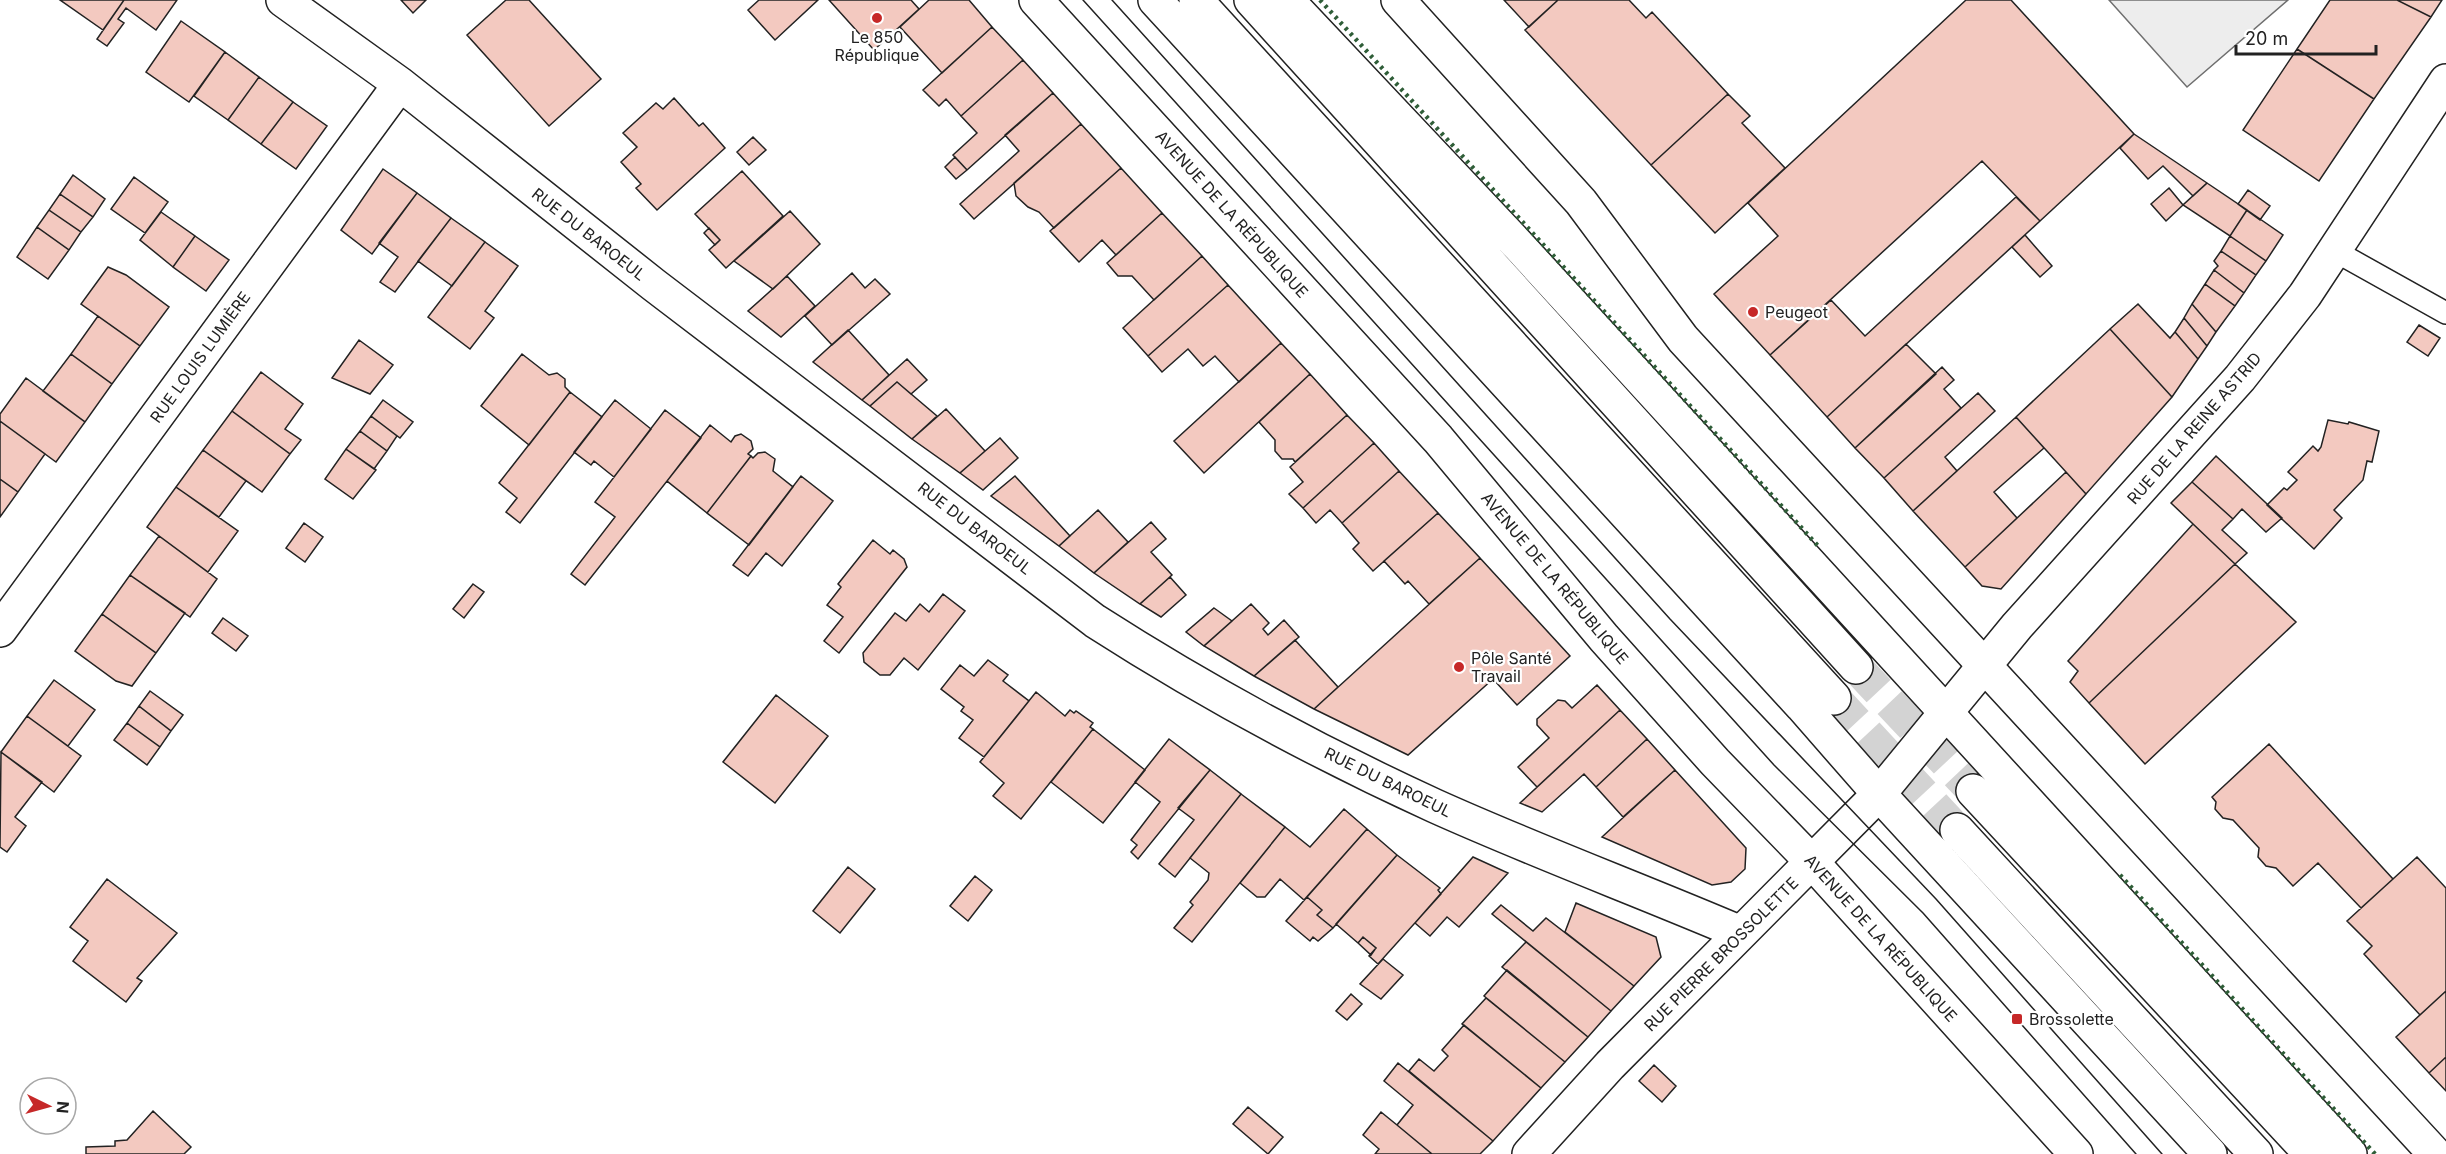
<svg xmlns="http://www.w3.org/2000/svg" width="2446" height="1154" viewBox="0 0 2446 1154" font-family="Inter,sans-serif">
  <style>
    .parking { fill: #ededed; stroke: #6f6f6f; stroke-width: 1.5 }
    .building { fill: #f3c9c0; stroke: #222; stroke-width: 1.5 }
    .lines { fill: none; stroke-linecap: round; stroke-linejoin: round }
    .primary-tunnel { stroke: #d3d3d3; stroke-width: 33; stroke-dasharray: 33 16; stroke-linecap: butt }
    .service-casing { stroke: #222; stroke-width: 24 }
    .minor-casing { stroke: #222; stroke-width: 36 }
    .tertiary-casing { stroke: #222; stroke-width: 36 }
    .primary-casing { stroke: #222; stroke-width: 36 }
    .service { stroke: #fff; stroke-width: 21 }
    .minor { stroke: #fff; stroke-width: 33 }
    .tertiary { stroke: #fff; stroke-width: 33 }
    .primary { stroke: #fff; stroke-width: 33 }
    .tram { stroke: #222; stroke-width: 1.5 }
    .hedge { stroke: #2f5e38; stroke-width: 4.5; stroke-dasharray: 3 4.5; stroke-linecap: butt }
    .poi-dot { fill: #c62828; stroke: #fff; stroke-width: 2 }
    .labels { text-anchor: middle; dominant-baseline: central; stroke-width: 4.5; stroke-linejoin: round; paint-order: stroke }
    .poi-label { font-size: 16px; fill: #222; stroke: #fff; text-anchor: start }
    .street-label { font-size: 16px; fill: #222; stroke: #fff }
  </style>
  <rect width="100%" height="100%" fill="#fff"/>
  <!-- parking -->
  <path class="parking" d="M2109,0H2288L2187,87Z"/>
  <!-- building -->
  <path class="building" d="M60,0H124L103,30Z
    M124,0H177L156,30L126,8L118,19L124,23L107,46L97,39Z
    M401,0H426L413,13Z
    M506,0H529L601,79L549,126L467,35Z
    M759,0H818L775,40L748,10Z
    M829,0H911L919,9L874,50Z
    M929,0H969L992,27L942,73L900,27Z
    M1504,0H1558L1529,27Z
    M1558,0H1629L1646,18L1652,12L1728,94L1651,165L1525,30Z
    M1966,0H2011L2134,134L2040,221L1982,161L1770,355L1714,294L1778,236L1748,203Z
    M2330,0H2397L2431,17L2374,99L2297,49Z
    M2397,0H2442L2431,17Z
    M181,21L225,52L189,102L146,72Z
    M992,27L1023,60L961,116L946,99L939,106L923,90Z
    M2297,49L2374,99L2319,181L2243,130Z
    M225,52L259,77L228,120L194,96Z
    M1023,60L1053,93L967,170L953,155L977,133L961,116Z
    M259,77L293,102L261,144L228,120Z
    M1053,93L1081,124L974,219L960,204L1019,151L1005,135Z
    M1728,94L1750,116L1742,123L1785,168L1715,233L1651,165Z
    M674,98L699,126L703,123L725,148L657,210L636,188L641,184L621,162L637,147L623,133L656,103L663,109Z
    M293,102L327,126L296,169L261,144Z
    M1081,124L1121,168L1054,228L1039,212L1028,207L1016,196L1014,183Z
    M2134,134L2207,183L2193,196L2163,166L2148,179L2120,148Z
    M753,137L766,150L749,165L737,152Z
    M955,157L967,170L956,179L945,167Z
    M1121,168L1162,213L1116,255L1102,240L1079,262L1050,231Z
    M383,169L417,193L372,254L341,230Z
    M742,171L783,216L726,268L709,250L720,240L695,214Z
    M73,175L105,199L93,217L60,194Z
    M134,177L168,202L145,233L111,209Z
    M2207,183L2247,210L2230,236L2183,205Z
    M2169,188L2183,205L2166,221L2151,204Z
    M2248,190L2270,206L2260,220L2238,204Z
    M417,193L451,218L395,292L380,282L398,257L379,243Z
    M60,194L93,217L81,232L49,210Z
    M2016,197L2040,221L1827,417L1770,355L1831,300L1865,336Z
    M49,210L81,232L69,250L37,227Z
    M2247,210L2283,235L2266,261L2230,236Z
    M790,211L820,244L773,289L734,261Z
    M161,212L195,236L173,267L140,240Z
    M1162,213L1202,256L1154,300L1132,276H1118L1107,263Z
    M451,218L485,242L452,286L418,261Z
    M37,227L69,250L48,279L17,257Z
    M709,228L720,240L715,245L704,233Z
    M2025,235L2052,266L2040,277L2012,247Z
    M195,236L229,260L206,291L173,267Z
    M2230,236L2266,261L2256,275L2221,251Z
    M485,242L518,266L485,311L494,318L470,349L428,317Z
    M2221,251L2256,275L2244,293L2214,270L2218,266L2214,261Z
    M1202,256L1228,285L1148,356L1123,328Z
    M108,267L126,275L169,307L140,346L81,304Z
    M2214,270L2244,293L2235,306L2205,284Z
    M852,273L865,288L875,279L890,294L832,345L805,316Z
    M787,276L815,306L781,337L748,311Z
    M2205,284L2235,306L2216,332L2192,304Z
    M1228,285L1281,343L1239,382L1215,356L1203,366L1188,349L1162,372L1148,356Z
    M2138,304L2170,338L2175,332L2198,359L2172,397L2110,329Z
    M2192,304L2216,332L2207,346L2184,318Z
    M98,316L140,346L112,384L71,354Z
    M2184,318L2207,346L2198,359L2175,332Z
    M2419,325L2440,338L2428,356L2407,342Z
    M2110,329L2172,397L2086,494L2016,417Z
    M848,330L889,375L862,400L813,362Z
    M359,340L393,365L370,394L332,378Z
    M1281,343L1310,374L1204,473L1174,441Z
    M1906,344L1936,374L1855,448L1827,417Z
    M71,354L112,384L85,422L43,391Z
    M522,354L549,375L557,373L565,379V387L570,392L529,445L481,406Z
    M907,359L927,380L911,394L897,382L870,406L862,400Z
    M1942,367L1954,380L1944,389L1961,408L1884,478L1855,448Z
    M261,372L303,404L285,429L301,440L290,454L232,411Z
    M1310,374L1347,415L1295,462L1293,459H1282L1275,451V440L1259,422Z
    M26,378L85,422L56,462L0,421V414Z
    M897,382L937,416L912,439L870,406Z
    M570,392L602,417L520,523L506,512L517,498L499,483Z
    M1978,393L1995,411L1945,457L1957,471L1913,511L1884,478Z
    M383,400L413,422L400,438L371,416Z
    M615,400L651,429L614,477L594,461L591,465L574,452Z
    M946,409L985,451L960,473L912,439Z
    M665,410L701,438L585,585L571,574L615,517L595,502Z
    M232,411L290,454L262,492L203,450Z
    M1347,415L1374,443L1303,508L1289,494L1303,482L1290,467Z
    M371,416L397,436L387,451L360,431Z
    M2016,417L2044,448L1994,492L2017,518L1965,567L1913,511Z
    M2328,420L2348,424L2349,422L2379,431L2372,462L2367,461L2363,480L2334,510L2342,518L2314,549L2267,505L2284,488L2287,490L2297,480L2288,472L2313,446L2318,451L2321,447Z
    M0,421L45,454L18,492L0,479Z
    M710,425L731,442L735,436L741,434L751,441L753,449L748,454L751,456L707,513L667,481Z
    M360,431L387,451L374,469L346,449Z
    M1000,438L1018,458L983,490L960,473Z
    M1374,443L1399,471L1342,523L1330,510L1316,523L1303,508Z
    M346,449L376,470L353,499L325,479Z
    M203,450L246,481L219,517L176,487Z
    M765,452L775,459L773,471L793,487L749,545L707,513L751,456L753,458L758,453Z
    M2216,456L2282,518L2266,532L2242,509L2233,519L2192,482Z
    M1399,471L1438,513L1373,571L1353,549L1359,543L1342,523Z
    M2066,472L2086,494L2001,589L1982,586L1965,567Z
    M801,476L833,501L782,566L766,553L748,576L733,565Z
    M1015,476L1070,536L1059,546L991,496Z
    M0,479L18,492L0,517Z
    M2192,482L2233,519L2222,530L2247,553L2235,564L2171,503Z
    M176,487L238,531L208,572L147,527Z
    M1098,510L1128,542L1094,573L1059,546Z
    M1438,513L1480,558L1429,604L1408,581L1405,584L1384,561Z
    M1151,522L1166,539L1151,552L1172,575L1140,604L1094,573Z
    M304,523L323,537L305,562L286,548Z
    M2193,524L2235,564L2089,703L2070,682L2078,671L2068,661Z
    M159,536L217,579L190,617L130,575Z
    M873,540L890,554L893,550L904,559L907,567L839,653L824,641L843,617L827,605L841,587L838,584Z
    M1480,558L1570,656L1517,705L1493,679L1408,755L1314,709Z
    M2235,564L2296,622L2145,764L2089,703Z
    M130,575L185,613L156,653L102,614Z
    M1170,577L1186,595L1161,617L1140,604Z
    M473,584L484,592L464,618L453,609Z
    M943,594L965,611L918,670L904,658L890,675H880L864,662L863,653L895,613L906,621L920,604L929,612Z
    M1251,604L1269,623L1263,629L1268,635L1284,620L1299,637L1254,676L1204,646Z
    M1214,608L1232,621L1204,646L1186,632Z
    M102,614L156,653L132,686L116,681L75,651Z
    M223,618L248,636L236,651L212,633Z
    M1295,640L1338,687L1314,709L1254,676Z
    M988,660L1008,675L1003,681L1029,701L984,757L959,738L973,720L961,711L964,707L941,689L960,665L974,676Z
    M54,680L95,710L68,746L27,716Z
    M1597,685L1620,710L1537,787L1518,767L1549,738L1537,725V719L1558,700L1565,701L1572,708Z
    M150,691L183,715L171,731L139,706Z
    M1036,692L1065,716L1070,710L1074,713L1076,711L1093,723L1090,727L1093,729L1021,819L993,796L1004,783L980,762Z
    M776,695L828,736L775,803L723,762Z
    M139,706L171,731L160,747L127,723Z
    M1620,710L1647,739L1596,787L1584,774L1542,812L1520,803Z
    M27,716L81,756L54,792L1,752Z
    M127,723L160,747L147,765L114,740Z
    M1093,729L1145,770L1103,823L1051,782Z
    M1169,739L1210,770L1138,859L1131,852L1137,845L1131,840L1160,802L1135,782Z
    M1647,739L1675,770L1623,817L1596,787Z
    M2269,744L2393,879L2361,908L2318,863L2293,886L2276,868L2266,866L2258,857L2259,848L2233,820L2223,818L2215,809L2216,802L2212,797Z
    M1,752L42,782L15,817L26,826L7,852L0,847Z
    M1210,770L1241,794L1175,877L1159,864L1194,820L1178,808Z
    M1675,770L1746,848L1745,869L1731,882L1712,885L1602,837Z
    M1241,794L1285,827L1192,942L1174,928L1193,905L1190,902L1208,880L1209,873L1190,858Z
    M1344,809L1367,829L1304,900L1280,879L1265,897H1257L1240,883L1285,827L1310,847Z
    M1367,829L1397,855L1333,928L1317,915L1322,910L1307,897Z
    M1397,855L1440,888L1438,890L1441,894L1378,964L1369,956L1376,948L1363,937L1358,943L1336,924Z
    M1473,857L1508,873L1459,927L1447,917L1430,936L1415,923Z
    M2417,857L2446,888V991L2420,1015L2364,954L2372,946L2347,921Z
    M848,867L875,889L840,933L813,911Z
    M975,876L992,890L968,921L950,906Z
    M107,879L177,933L137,978L142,981L126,1002L73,961L88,941L70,927Z
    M1307,897L1322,910L1317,915L1333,928L1318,941L1313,937L1310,941L1286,921Z
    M1576,903L1656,937L1661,957L1634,986L1565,932Z
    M1501,905L1533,931L1546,918L1634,986L1611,1011L1492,914Z
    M1363,937L1376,948L1371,955L1358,943Z
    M1526,942L1611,1011L1588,1037L1502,967Z
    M1383,959L1403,975L1381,999L1360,984Z
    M1507,970L1588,1037L1565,1062L1484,996Z
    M2446,991V1057L2429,1073L2396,1037Z
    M1351,994L1362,1004L1347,1020L1336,1011Z
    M1486,998L1565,1062L1541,1088L1462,1024Z
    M1464,1025L1541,1088L1493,1141L1409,1071L1419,1059L1434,1071L1448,1056L1442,1050Z
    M2446,1057V1091L2429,1073Z
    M1398,1063L1493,1141L1480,1154H1432L1397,1125L1413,1105L1384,1081Z
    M1654,1065L1676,1086L1662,1102L1639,1081Z
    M1248,1107L1283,1137L1268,1154L1233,1124Z
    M153,1111L191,1147L184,1154H86V1147L115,1146V1141L127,1140Z
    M1381,1112L1397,1125L1432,1154H1375L1379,1149L1363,1135Z"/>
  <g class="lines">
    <!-- primary-tunnel -->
    <path class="primary-tunnel" d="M1856,667L1973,791
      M1834,698L1957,830"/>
    <!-- service casing -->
    <g class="service-casing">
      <path id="service" d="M2335,251L2446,313"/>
    </g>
    <!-- minor casing -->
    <g class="minor-casing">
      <path id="minor" d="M283,0L400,84L654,285L1095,621C1204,691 1317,752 1435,806C1535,851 1640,890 1741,933
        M0,630L400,84
        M1529,1154L1610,1065L1879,794L2017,626L2240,378L2305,295L2446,81"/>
    </g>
    <!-- tertiary casing -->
    <g class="tertiary-casing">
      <path id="tertiary" d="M1036,0L1438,439L1604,638L1715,762L1812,862L2076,1154
        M1398,0L1581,202L1683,339L2435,1154"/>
    </g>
    <!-- primary casing -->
    <g class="primary-casing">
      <path id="primary" d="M1155,0L1802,706L1879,794L2210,1154
        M1196,0L1834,698
        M1251,0L1856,667
        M1287,0L1519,246L2350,1154
        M1973,791L2311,1154
        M1957,830L2256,1154"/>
    </g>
    <!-- service -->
    <use href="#service" class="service"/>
    <!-- minor -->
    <use href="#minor" class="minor"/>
    <!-- tertiary -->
    <use href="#tertiary" class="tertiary"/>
    <!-- primary -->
    <use href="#primary" class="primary"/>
    <!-- tram -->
    <path class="tram" d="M1083,0L1774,765L1923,913L2136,1154
      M1112,0L1670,619L1936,899L2162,1154"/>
    <!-- hedge -->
    <path class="hedge" d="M1320,0L1819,547
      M2120,875L2375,1154"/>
  </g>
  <!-- markers -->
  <g class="poi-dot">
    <circle cx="877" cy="18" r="6"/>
    <circle cx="1753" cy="312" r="6"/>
    <circle cx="1459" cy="667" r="6"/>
    <rect x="2011" y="1013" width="12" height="12" rx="3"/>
  </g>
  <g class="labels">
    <!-- poi labels -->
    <g class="poi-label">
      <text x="877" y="37" text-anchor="middle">Le 850<tspan x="877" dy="18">République</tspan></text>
      <text x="1765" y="312">Peugeot</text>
      <text x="1471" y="658">Pôle Santé<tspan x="1471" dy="18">Travail</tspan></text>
      <text x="2029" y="1019">Brossolette</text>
    </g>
    <!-- street labels -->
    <g class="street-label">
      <text transform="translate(1232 214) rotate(48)">AVENUE DE LA RÉPUBLIQUE</text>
      <text transform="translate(589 234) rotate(38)">RUE DU BAROEUL</text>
      <text transform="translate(200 357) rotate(-54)">RUE LOUIS LUMIÈRE</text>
      <text transform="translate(2194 428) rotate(-49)">RUE DE LA REINE ASTRID</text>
      <text transform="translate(975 528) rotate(38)">RUE DU BAROEUL</text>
      <text transform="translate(1555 578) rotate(50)">AVENUE DE LA RÉPUBLIQUE</text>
      <text transform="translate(1388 782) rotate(26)">RUE DU BAROEUL</text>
      <text transform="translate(1881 938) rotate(48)">AVENUE DE LA RÉPUBLIQUE</text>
      <text transform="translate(1721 954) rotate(-45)">RUE PIERRE BROSSOLETTE</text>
    </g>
  </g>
  <!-- north arrow -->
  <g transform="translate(48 1106) rotate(95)"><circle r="28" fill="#ffffff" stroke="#a7a7a7" stroke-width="1.5"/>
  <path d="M0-4.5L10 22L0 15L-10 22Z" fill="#c62828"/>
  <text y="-9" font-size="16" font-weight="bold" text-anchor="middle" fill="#222222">N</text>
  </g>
  <!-- scale -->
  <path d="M2236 45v9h140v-9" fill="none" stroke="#222222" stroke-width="3"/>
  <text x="2245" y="45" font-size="18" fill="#222222" stroke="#ffffff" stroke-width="4.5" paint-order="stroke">20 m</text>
</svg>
